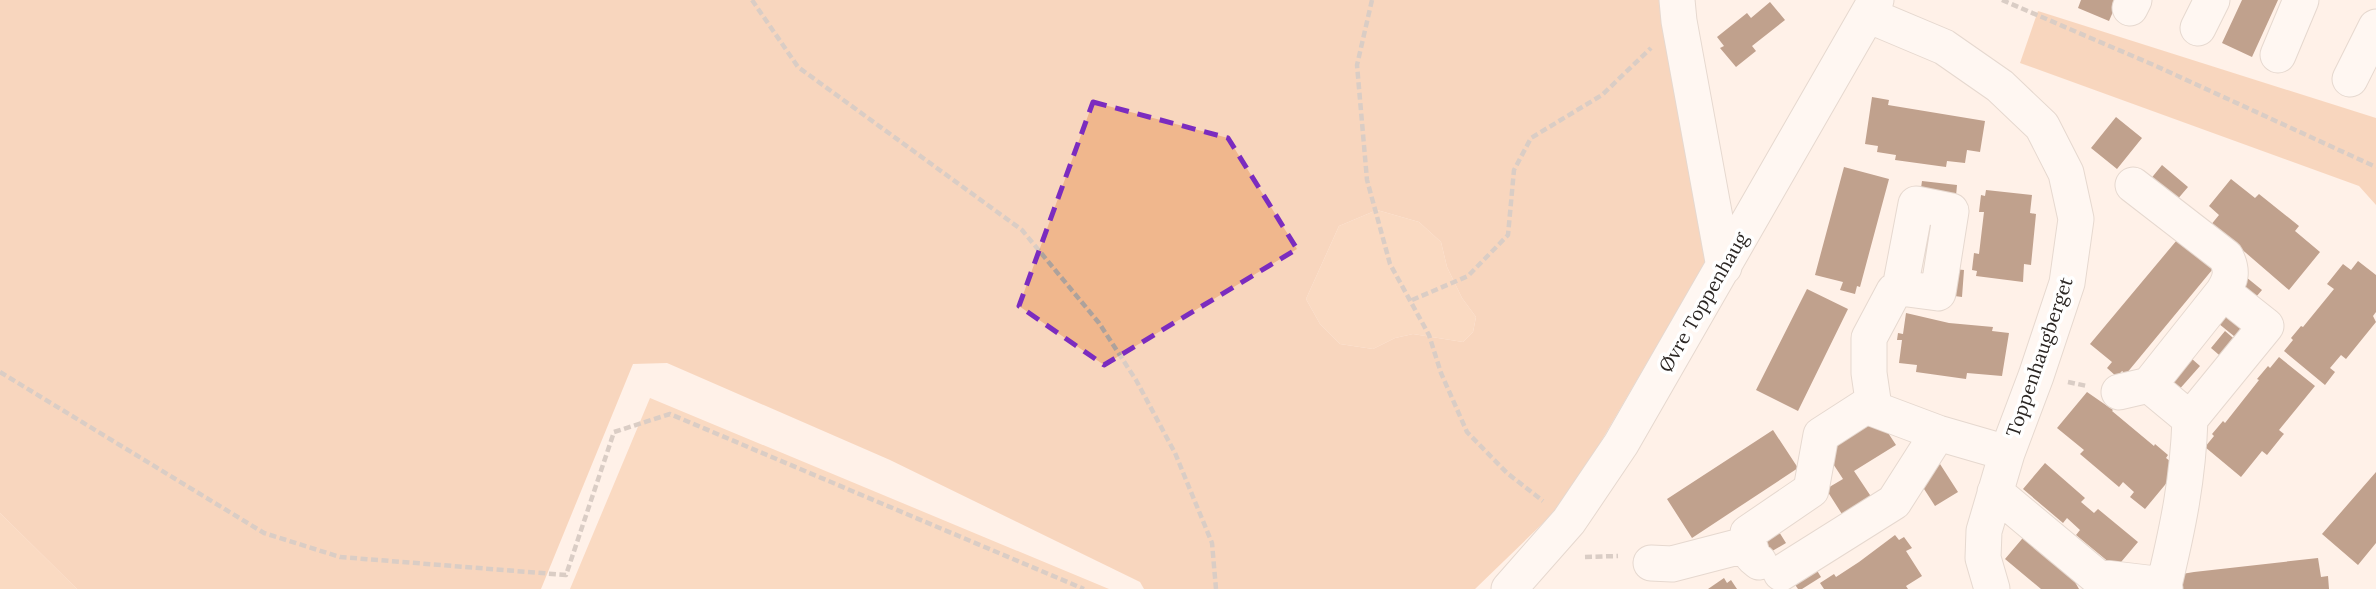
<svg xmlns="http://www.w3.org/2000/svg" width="2376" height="589" viewBox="0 0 2376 589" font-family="Lora,serif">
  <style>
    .green { fill: #f4be96 }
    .forest { fill: #f0b78d; fill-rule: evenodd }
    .building { fill: #744020 }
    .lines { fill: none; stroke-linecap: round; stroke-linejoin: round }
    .minor-casing { stroke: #c7bbb2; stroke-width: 37 }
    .path { stroke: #ada29c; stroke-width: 4.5; stroke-dasharray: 7 3.5; stroke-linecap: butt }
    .minor { stroke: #fff; stroke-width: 35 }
    .marked { fill: none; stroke: #7b2cbf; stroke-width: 5; stroke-dasharray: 14 9; stroke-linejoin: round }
    .labels { text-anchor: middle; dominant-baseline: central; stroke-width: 7; stroke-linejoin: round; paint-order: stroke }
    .street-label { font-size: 19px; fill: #2b2623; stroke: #fff }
  </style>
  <rect width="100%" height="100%" fill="#fff1e8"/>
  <!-- green -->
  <path class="green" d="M1377,210L1419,222L1441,242L1447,267L1462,298L1476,317L1473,332L1463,342L1413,334L1395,338L1373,349L1340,344L1320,324L1306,299L1339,226Z
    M650,398L1109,589H570Z
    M0,513L77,589H0Z"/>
  <!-- forest -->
  <path class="forest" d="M0,0H1691L1712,251L1567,500L1475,589H1144L1140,582L890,460L667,363L633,364L541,589H77L0,513ZM1377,210L1419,222L1441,242L1447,267L1462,298L1476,317L1473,332L1463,342L1413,334L1395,338L1373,349L1340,344L1320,324L1306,299L1339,226Z
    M2038,11L2376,118V205L2359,186L2020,63Z"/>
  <!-- building -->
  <path class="building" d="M2081,0H2118L2109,21L2078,8Z
    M2242,0H2278L2252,57L2222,43Z
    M1770,2L1785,20L1752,46L1756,51L1736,67L1720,48L1724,46L1717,37L1747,13L1751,18Z
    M1872,97L1889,100L1888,105L1985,121L1980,152L1967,150L1965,163L1947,161L1946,167L1895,160L1896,155L1877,152L1878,146L1865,144Z
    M2116,117L2142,138L2117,169L2091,148Z
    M2162,165L2188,187L2170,208L2145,186Z
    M1844,167L1889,179L1860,287L1857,286L1855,294L1840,290L1843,282L1815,275Z
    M2231,179L2255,198L2259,194L2299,226L2295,231L2320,252L2289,290L2224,234L2210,226L2219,215L2209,206Z
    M1922,181L1957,185L1955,207L1919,202Z
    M1986,190L2032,195L2030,213L2036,214L2031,265L2024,264L2023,282L1976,276L1977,271L1972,270L1974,253L1979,254L1984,212H1979L1981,195L1985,196Z
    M2182,234L2217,264L2126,374L2122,371L2117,377L2107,368L2112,362L2090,344Z
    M2358,261L2376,275V312L2373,316L2376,322L2346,359L2341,355L2330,368L2335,372L2325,385L2284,351L2293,340L2291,338L2301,326L2303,327L2334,289L2327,284L2343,264L2351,270Z
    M1943,268L1964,270L1962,297L1940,294Z
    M2246,277L2262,290L2250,304L2234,291Z
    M1807,289L1848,309L1798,411L1756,390Z
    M2226,302L2254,324L2240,341L2213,319Z
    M1906,313L1949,323L1993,327L1992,331L2009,333L2002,376L1967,373L1966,379L1916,372L1917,365L1899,363L1902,340H1897L1898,333L1903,334Z
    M2225,331L2239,343L2225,360L2211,348Z
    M2183,351L2200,366L2177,392L2161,378Z
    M2279,357L2315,386L2279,430L2284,434L2283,435L2267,455L2262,451L2241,477L2205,447L2214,436L2212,434L2223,421L2225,423L2259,380L2257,379L2268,366L2270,368Z
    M2087,392L2113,410L2112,411L2154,446L2155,444L2168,455L2166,458L2179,468L2145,509L2130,497L2134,492L2123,482L2119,487L2080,454L2084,450L2057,428Z
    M1877,416L1896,445L1854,471L1876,504L1847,522L1826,489L1843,479L1824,450Z
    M1773,430L1798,468L1692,538L1667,499Z
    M2045,463L2085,498L2081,502L2094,513L2098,509L2138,542L2116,568L2076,535L2080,530L2067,518L2063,523L2023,489Z
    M1940,464L1958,492L1935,506L1917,478Z
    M2376,472V543L2358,565L2322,534Z
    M1776,527L1786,543L1767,554L1758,538Z
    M2027,533L2065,565L2079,589H2041L2005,559Z
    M1895,535L1899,540L1904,537L1912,548L1906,551L1922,576L1906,586L1908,589H1824L1820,583L1834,574L1836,577L1859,562Z
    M2318,558L2321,577L2328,576L2329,589H2183L2182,574L2194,572Z
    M1816,569L1821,577L1802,589H1798L1787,573Z
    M1724,578L1727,583L1731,580L1737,589H1708Z"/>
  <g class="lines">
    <!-- minor casing -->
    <g class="minor-casing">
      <path id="minor" d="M1677,0L1679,21L1724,267
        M2130,8L2134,0
        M1868,15L1944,47L2000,86L2042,126L2066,173L2076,219L2067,283L2036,376L2007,453L1984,531L1983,558L1992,589
        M2198,28L2212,0
        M2278,55L2301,0
        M2350,79L2376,27
        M2133,185L2226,257C2233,271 2231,279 2223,292
        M2149,385L2223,292L2266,326L2190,419
        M2119,392L2149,385L2190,419C2188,479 2178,527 2164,585L2165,589
        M1874,407L1869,373V338L1894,291L1900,288L1916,204L1951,211L1938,293L1900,288
        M1995,492L2097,577L2164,585
        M1749,544L1748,533L1811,490L1821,435L1866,406L1938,433L2007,453
        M1651,563L1672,564L1749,544L1753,557L1759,562
        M1781,573L1894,502L1938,433
        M1509,589L1569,521L1621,444L1876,0"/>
    </g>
    <!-- path -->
    <path class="path" d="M752,0L798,67L1022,230L1099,323L1136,380L1175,453L1212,543L1216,589
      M1372,0L1357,65L1367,180L1390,264L1429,335L1441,373L1467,432L1507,473L1543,501
      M2002,0L2156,66L2376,167
      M1412,300L1468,276L1508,235L1514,170L1531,138L1602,95L1651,48
      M0,372L264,533L340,557L566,575L614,432L670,414L1084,589
      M2068,382L2087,386
      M1585,557L1618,556"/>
    <!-- minor -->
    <use href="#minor" class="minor"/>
  </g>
  <!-- marked area -->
  <path d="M0 0H2376V589H0ZM1093,102L1228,138L1297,249L1104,365L1019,306Z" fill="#fff1e8" fill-opacity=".55" fill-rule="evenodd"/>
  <path class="marked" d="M1093,102L1228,138L1297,249L1104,365L1019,306Z"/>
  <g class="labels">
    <!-- street labels -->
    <g class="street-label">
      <text transform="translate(1703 302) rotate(-60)">Øvre Toppenhaug</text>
      <text transform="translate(2039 357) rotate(-71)">Toppenhaugberget</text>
    </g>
  </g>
</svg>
